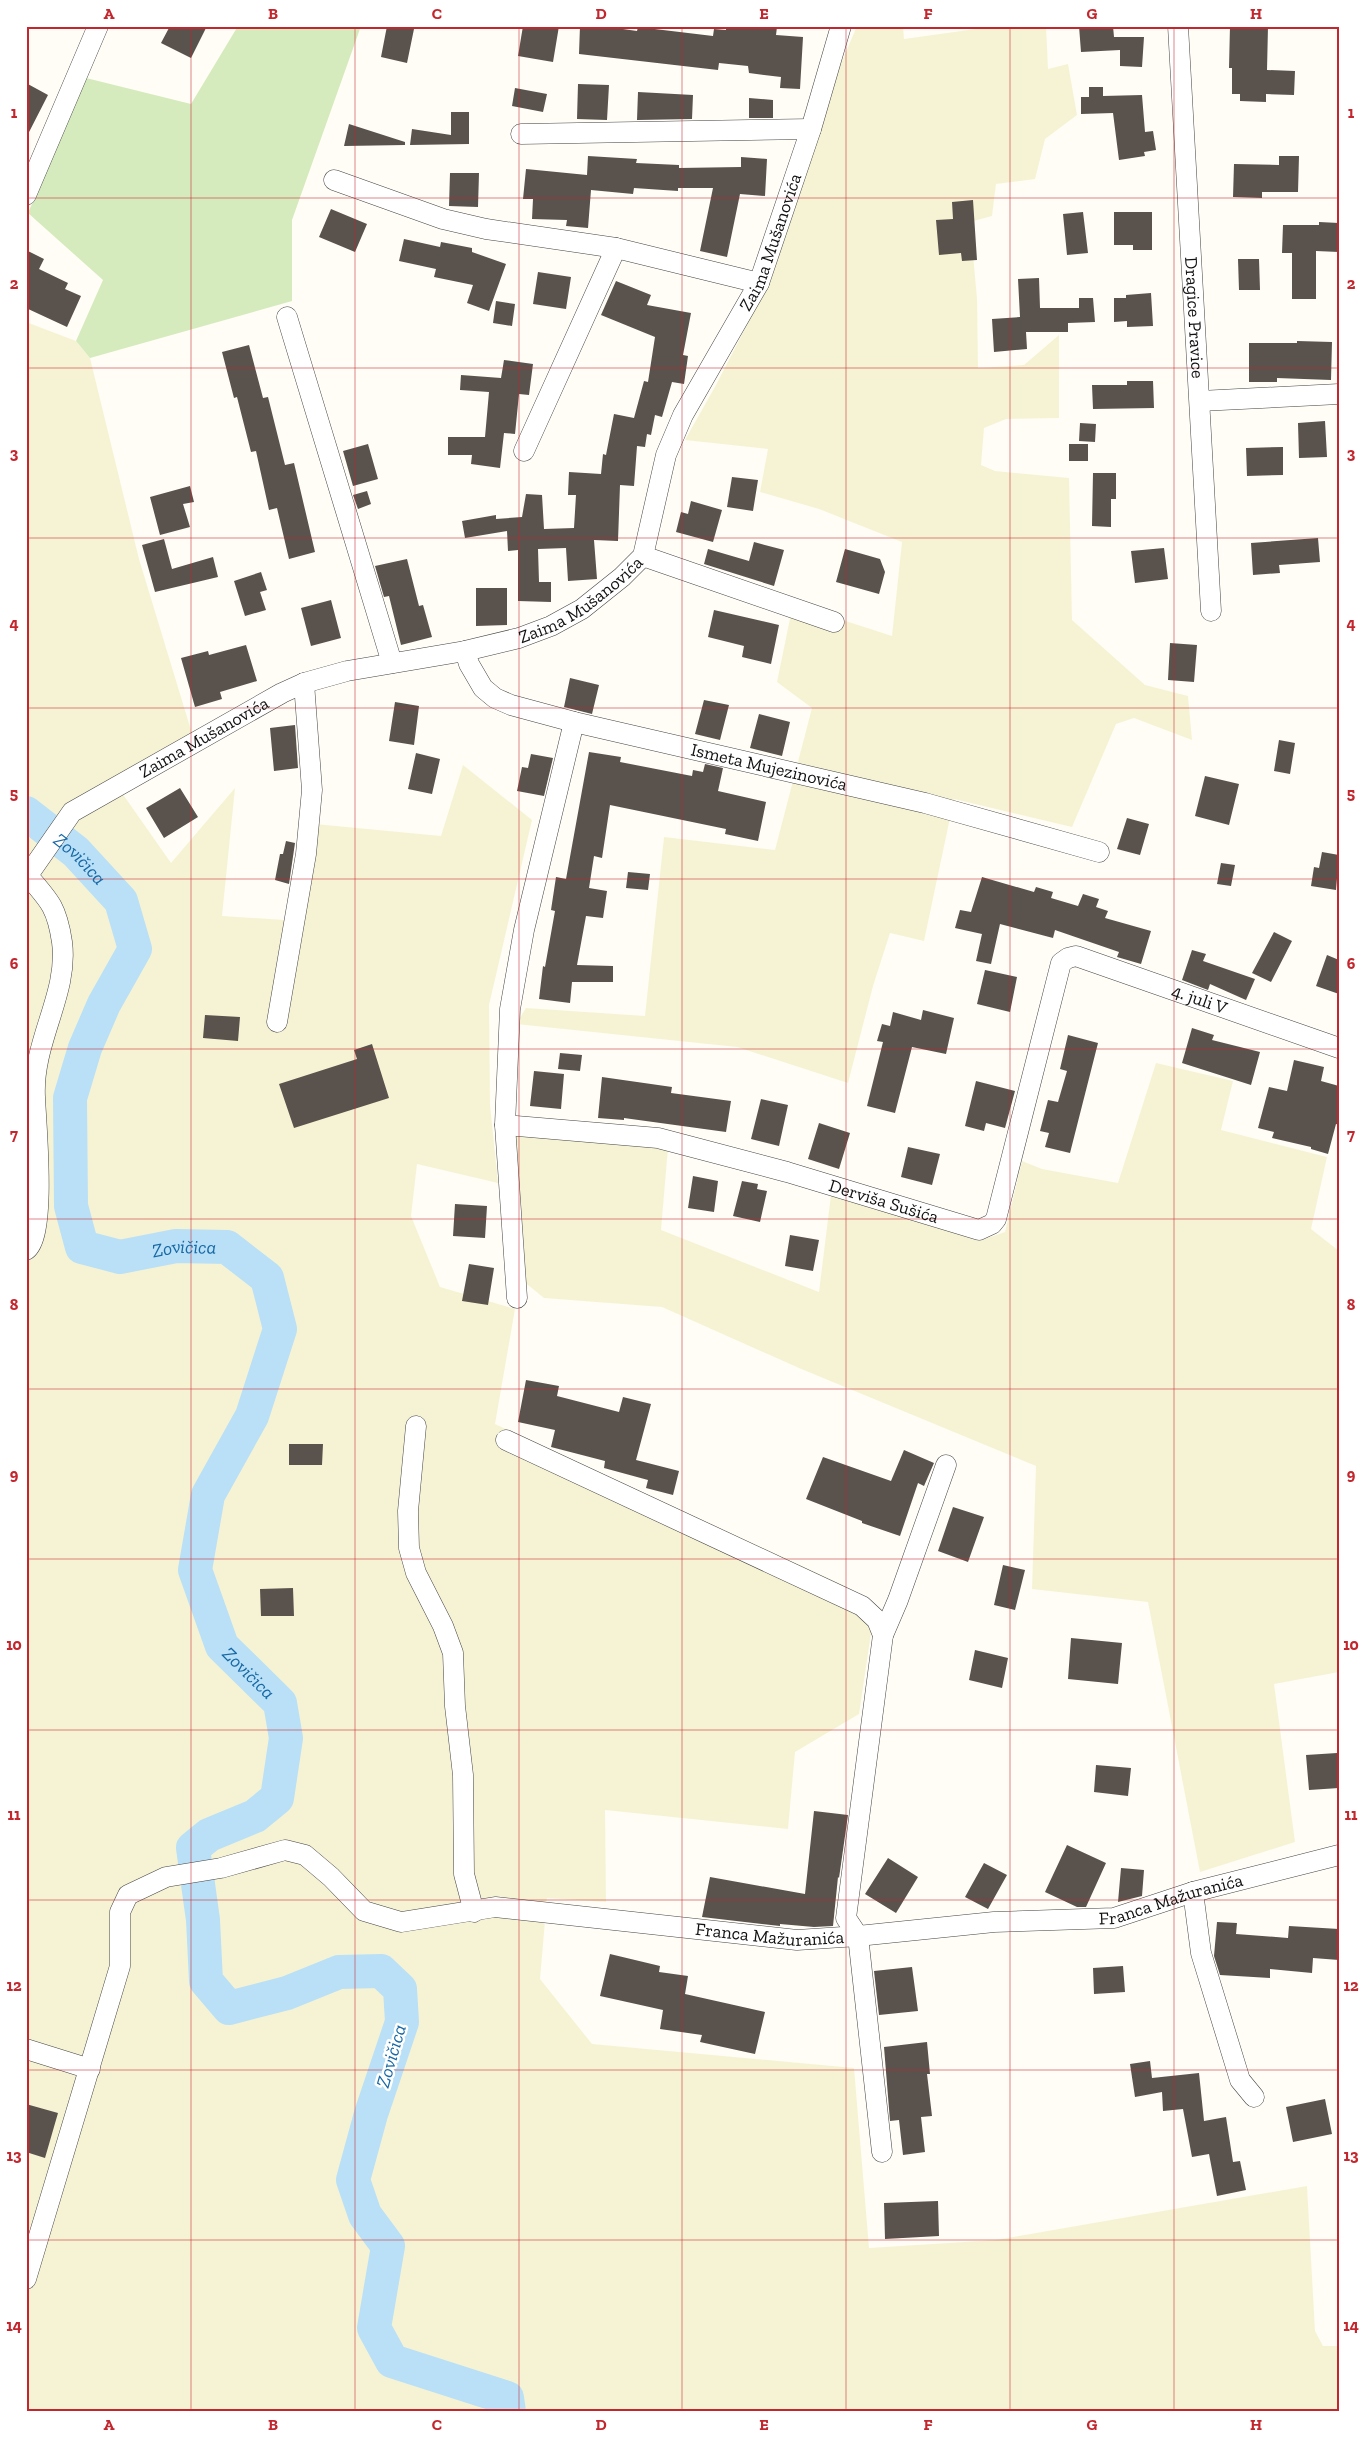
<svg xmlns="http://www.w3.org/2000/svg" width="1365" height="2438" viewBox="0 0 1365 2438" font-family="'Zilla Slab',serif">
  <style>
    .farmland { fill: #f6f3d4 }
    .green { fill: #d5ebbd }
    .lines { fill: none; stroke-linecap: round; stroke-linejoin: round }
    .river { stroke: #b9e0f7; stroke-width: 34 }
    .building { fill: #5a524d }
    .minor-casing { stroke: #444; stroke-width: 21 }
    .minor { stroke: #fff; stroke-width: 20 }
    .grid { fill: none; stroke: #c4262e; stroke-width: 1; stroke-opacity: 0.55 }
    .labels { text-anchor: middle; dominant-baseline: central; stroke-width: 5; stroke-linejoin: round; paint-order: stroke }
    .street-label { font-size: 18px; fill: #111; stroke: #fff }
    .water-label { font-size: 19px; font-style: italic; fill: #1768a6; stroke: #fff }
    .neatline { fill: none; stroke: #c4262e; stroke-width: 2 }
    .grid-label { font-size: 16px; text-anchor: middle; font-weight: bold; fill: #c4262e }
  </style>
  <rect width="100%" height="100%" fill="#fffdf5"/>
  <!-- farmland -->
  <path class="farmland" d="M857,26H903L904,39L997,26H1046L1048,69L1068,64L1077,115L1045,139L1035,179L996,184L992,216L970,222L977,298L978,368L1024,365L1059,335V418L1006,419L984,428L981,465L995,471L1069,478L1072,620L1145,685L1188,696L1192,740L1134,718L1116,724L1072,827L954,799L924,941L890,933L873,986L848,1083L737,1047L516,1024L526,1008L645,1016L664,837L775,850L812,708L777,682L793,604L892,636L902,542L819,509L760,492L768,449L685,440L716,385L764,292L829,92Z
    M26,322L76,341L90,358L139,559L194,740L115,783L171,863L235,788L222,916L299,921L315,824L441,836L463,765L532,820L489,1005L490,1105L498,1183L417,1164L411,1216L440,1287L515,1309L495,1424L845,1586L879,1613L871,1633L859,1714L795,1752L788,1829L605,1810L606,1902L547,1898L540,1979L592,2044L854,2068L869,2248L996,2240L1307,2186L1315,2331L1323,2346H1339V2412H26Z
    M1156,1063L1233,1081L1221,1130L1327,1157L1311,1229L1339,1251V1672L1274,1684L1295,1842L1200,1872L1148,1602L1032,1589L1036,1466L799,1368L662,1307L544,1298L522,1280L514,1133L668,1148L661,1230L819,1292L831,1195L979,1241L1005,1232L1022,1161L1042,1169L1118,1183Z"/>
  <!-- green -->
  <path class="green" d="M238,26H361L292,220V301L90,358L76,341L103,280L28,213L86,78L191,104Z"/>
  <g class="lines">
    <!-- river -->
    <path class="river" id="s1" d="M26,813L76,852L121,901L135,949L104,1004L85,1048L70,1098L71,1206L82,1247L120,1257L176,1246L227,1247L267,1278L280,1329L252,1416L208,1495L195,1570L222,1646L280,1703L286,1738L277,1798L255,1816L209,1835L193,1848L203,1920L206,1981L229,2008L287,1993L339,1972L381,1971L400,1989L402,2022L371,2114L353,2180L365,2215L388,2246L374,2328L392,2361L507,2398L509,2412"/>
  </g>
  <!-- building -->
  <path class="building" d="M170,26H207L191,58L161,43Z
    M387,26L414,29L407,63L381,57Z
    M523,26H559L553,62L518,56Z
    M580,26H602L637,31L638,27L713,36L714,29L726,30V26L777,27L776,35L803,37L800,89L780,88L781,77L749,73L748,66L719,63L718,70L579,54Z
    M1079,26H1113L1114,37H1144L1142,67L1120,66V50L1081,52Z
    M1230,26H1268L1267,70L1295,71L1294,95L1266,94V102L1240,101V94H1232V68H1229Z
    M26,83L48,95L26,138Z
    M578,84L609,85L607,120L577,119Z
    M1089,87H1103V96L1142,95L1145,132L1153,131L1156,150L1144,152L1145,156L1119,160L1113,113L1081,114V97H1089Z
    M515,88L547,94L543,112L512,106Z
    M638,92L693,95L692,119L637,120Z
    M749,98L773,100V118H749Z
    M451,112H469V144L410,145L412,129L451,135Z
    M349,124L405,142V145L344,146Z
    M588,156L637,159L636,163L679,165V168L741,167V157L767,159L765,196L740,194L727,257L700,251L713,188H678V191L634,188L633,194L591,190L588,228L566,226L567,220L532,219L533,199H523L526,169L587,175Z
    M1279,156H1299L1298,192H1262V198L1233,197L1234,164L1279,165Z
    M450,173H479L478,207L449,206Z
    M973,200L977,260L962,261L961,253L939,255L936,220L953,219L952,202Z
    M331,209L367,224L355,252L319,237Z
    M1083,212L1088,253L1067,255L1063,214Z
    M1114,212H1152V250H1133V245H1114Z
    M1319,222L1339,223V252L1316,251V299H1292V253H1282L1283,225H1319Z
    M404,239L440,247L441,242L472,248V252L506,264L489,311L467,303L473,285L434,277L436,269L399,261Z
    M26,250L44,259L39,269L68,283L65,289L81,296L67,327L26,308Z
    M1238,259H1259L1260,290H1239Z
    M538,272L571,277L566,309L533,304Z
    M1039,278L1040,308H1079V298H1093L1095,322L1068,323V332H1026L1027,349L994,352L992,319L1020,317L1018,279Z
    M616,281L651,295L647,305L691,313L683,355L688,356L684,384L672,382L662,417L655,415L651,435L647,434L645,447L637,446L634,486L620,485L618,541L594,540L597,579L568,581L566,548L538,549L539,582H551V602L518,601V550L508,551L507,531L465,538L462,521L496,515V519L522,517L526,494L542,495L544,529L574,528L576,495H568L569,472L601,474L603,454L606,455L614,414L634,418L644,381L648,382L655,337L601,315Z
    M1151,293L1153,326L1127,327V321L1114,322V298H1126V295Z
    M496,301L515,304L512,326L493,323Z
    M1297,341L1332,342L1331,380L1277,378V382H1249V343H1297Z
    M249,345L263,398L268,397L285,465L294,463L315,552L289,559L277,508L269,510L256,451L251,452L237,397L234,398L222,352Z
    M504,360L533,364L529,395L519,394L515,434L504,433L500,468L471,464L472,455H448V437H485L489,392L460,390L461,375L501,378Z
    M1127,381H1153L1154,408L1093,409L1092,385H1127Z
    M1325,421L1327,457L1299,458L1298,423Z
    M1080,423L1096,424L1095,442L1079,441Z
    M368,444L378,479L353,486L343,451Z
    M1069,444H1088V461H1069Z
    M1283,447V475L1247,476L1246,448Z
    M1093,473H1116V499H1111V527L1092,526Z
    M732,477L758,480L753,511L727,507Z
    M190,486L194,502L183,504L190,527L160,535L150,497Z
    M367,491L371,504L358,509L353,495Z
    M691,501L722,510L713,542L676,532L681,512L688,514Z
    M1318,538L1320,562L1279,565L1280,573L1253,575L1251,543Z
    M164,539L172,569L213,557L218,577L155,592L142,545Z
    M754,542L784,550L774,586L704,564L708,549L749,561Z
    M1164,548L1168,579L1135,583L1131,551Z
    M845,549L880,559L885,572L879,594L836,582Z
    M407,559L419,606L423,605L432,637L401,645L389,596L384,597L375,566Z
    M261,572L267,590L260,592L266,610L245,616L234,581Z
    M476,588H507V625L476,626Z
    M331,600L341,638L311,646L301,608Z
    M714,610L779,625L771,664L742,657L744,646L708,637Z
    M1170,643L1197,645L1194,682L1168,680Z
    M246,645L257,681L220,692L222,699L195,707L181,658L208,651L209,655Z
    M570,678L599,685L592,714L564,707Z
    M704,700L729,705L720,740L695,734Z
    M395,702L419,706L414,745L389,741Z
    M759,714L790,722L782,756L750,748Z
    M295,725L298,768L274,771L270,728Z
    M1279,740L1295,743L1290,774L1274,771Z
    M589,752L621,757L620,762L692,776L693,770L703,772L705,764L723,768L718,791L766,802L758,841L725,834L726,829L610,805L602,858L594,856L589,888L607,891L603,918L586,916L577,965L613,966V982H572L570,1003L539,999L543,966L545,967L555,911L551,910L556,877L566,879Z
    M416,753L440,759L432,794L408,789Z
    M531,754L553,758L544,796L517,791L522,767L528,768Z
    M1205,776L1239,784L1229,825L1195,816Z
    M180,788L198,817L164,838L146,808Z
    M1127,818L1149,824L1140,855L1117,849Z
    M286,841L295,843L289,884L275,880L280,854H283Z
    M1322,852L1339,855L1336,890L1311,886L1314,867L1319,868Z
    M1221,863L1235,865L1231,886L1217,884Z
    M628,872L650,874L648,890L626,888Z
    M982,877L1034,892L1036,887L1053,892L1051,898L1078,906L1083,894L1099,899L1096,907L1108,911L1105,918L1151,931L1141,964L1117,957L1119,952L1055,930L1053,938L1000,924L991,964L976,961L982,934L955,928L960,910L971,912Z
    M1274,932L1292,941L1271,982L1252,973Z
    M1192,950L1206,954L1203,961L1255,979L1246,1000L1210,984L1208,990L1182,980Z
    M1327,955L1339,960V994L1316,986Z
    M985,970L1017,977L1010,1012L977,1004Z
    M923,1010L954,1018L946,1054L912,1047L895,1113L867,1106L883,1042L877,1041L882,1024L890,1026L893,1012L921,1020Z
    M205,1015L240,1017L238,1041L203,1038Z
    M1192,1028L1214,1035L1212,1040L1260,1052L1251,1085L1182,1063Z
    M1068,1035L1098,1043L1070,1153L1045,1147L1049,1133L1040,1131L1048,1100L1058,1102L1067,1071L1060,1069Z
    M372,1044L389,1098L294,1128L279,1084L357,1059L354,1050Z
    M560,1053L582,1055L580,1071L558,1069Z
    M1294,1060L1324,1067L1321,1081L1339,1086V1125L1336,1124L1328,1154L1311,1149V1147L1272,1138L1274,1132L1258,1128L1269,1087L1287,1091Z
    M534,1071L564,1074L561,1109L530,1106Z
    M602,1077L672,1087L671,1093L731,1101L726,1132L624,1118V1120L598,1118Z
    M976,1081L1015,1091L1005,1128L986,1123L984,1131L965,1126Z
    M761,1099L788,1105L779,1146L751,1139Z
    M819,1123L850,1133L839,1169L808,1159Z
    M908,1147L940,1154L932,1185L901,1177Z
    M693,1176L718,1181L714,1212L688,1208Z
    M742,1181L758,1184L757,1189L767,1191L760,1222L733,1216Z
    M455,1204L487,1206L485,1238L453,1236Z
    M790,1235L819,1240L813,1271L785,1266Z
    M469,1264L494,1268L488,1305L462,1301Z
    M526,1380L559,1386L557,1396L619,1412L623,1397L651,1404L636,1460L679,1471L673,1495L646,1488L648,1480L604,1468L605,1461L551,1447L555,1430L518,1422Z
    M289,1444H323L322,1465H289Z
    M904,1450L934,1463L924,1486L918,1483L900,1536L862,1523V1521L806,1499L823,1457L891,1481Z
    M953,1507L984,1517L968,1562L938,1551Z
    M1003,1565L1025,1570L1015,1610L994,1605Z
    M293,1588L294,1616H261L260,1589Z
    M1071,1638L1122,1643L1118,1684L1068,1679Z
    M975,1650L1008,1658L1002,1688L969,1680Z
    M1337,1753L1339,1788L1309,1790L1306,1755Z
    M1096,1765L1131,1768L1128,1796L1094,1792Z
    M814,1811L848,1815L839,1878L838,1877L833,1926L814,1927L780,1924V1926L702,1917L710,1877L805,1894Z
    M1067,1845L1106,1863L1086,1907H1077L1045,1892Z
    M888,1858L918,1877L896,1913L865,1894Z
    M984,1863L1007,1875L988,1909L965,1897Z
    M1121,1868L1144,1870L1142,1896L1118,1902Z
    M1217,1922L1237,1923L1236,1934L1288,1938L1289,1926L1339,1929V1960L1313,1958L1312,1973L1270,1969V1978L1220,1975L1214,1956Z
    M610,1954L660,1966L659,1972L688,1976L685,1994L765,2012L755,2054L700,2042L702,2035L660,2029L663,2010L600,1996Z
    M1123,1966L1125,1992L1094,1994L1093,1968Z
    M912,1967L918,2011L879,2015L874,1971Z
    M927,2042L930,2074H927L932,2116L921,2117L925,2152L903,2155L899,2120L890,2121L884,2047Z
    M1150,2061L1152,2078L1199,2073L1204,2121L1226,2117L1233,2162L1240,2161L1246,2190L1217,2196L1209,2154L1192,2157L1183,2109L1163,2111L1162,2092L1135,2097L1130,2064Z
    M1325,2099L1332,2134L1293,2142L1286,2107Z
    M26,2104L58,2113L45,2158L26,2152Z
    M938,2201L939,2236L885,2239L884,2203Z"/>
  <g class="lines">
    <!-- minor casing -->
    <g class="minor-casing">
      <g id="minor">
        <path id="s2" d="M1178,26L1211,611"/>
        <path d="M521,134L811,129"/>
        <path d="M334,180L443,219L486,229L616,248L759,283"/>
        <path d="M26,195L98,26"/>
        <path d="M287,317L392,663"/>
        <path d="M1200,401L1339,394"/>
        <path d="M524,451L616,248"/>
        <path d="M643,556L834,622"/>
        <path id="s3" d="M465,651L469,664L483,688L495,698L511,705L574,722L925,803L1099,852"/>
        <path id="s4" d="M26,878L72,812L282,693L304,683L347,671L465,651L519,638L551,626L582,609L622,577L643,556L666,455L683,415L759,283L811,129L841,26"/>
        <path d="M277,1022L306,854L312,790L304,683"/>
        <path id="s5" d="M505,1125L658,1138L787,1172L979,1230L992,1224L996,1219L1061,963L1068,958L1076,956L1339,1048"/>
        <path d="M26,1250C47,1236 36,1124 35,1097C32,1041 69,994 62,942C57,908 50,901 28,876"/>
        <path d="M517,1298L505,1125L510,1009L524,930L574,722"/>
        <path d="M416,1426L408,1511L409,1548L416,1573L443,1626L453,1653L455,1706L463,1775L464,1874L474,1912"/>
        <path d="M506,1440L862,1606L877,1620L883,1635L846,1918L858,1936L882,2152"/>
        <path d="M883,1635L898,1600L946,1465"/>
        <path d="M1193,1892L1201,1953L1240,2080L1254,2097"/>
        <path d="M26,2049L90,2069"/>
        <path id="s6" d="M26,2279L120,1966V1912L128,1895L166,1877L221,1868L285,1850L305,1855L331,1877L364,1911L401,1922L495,1907L797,1940L858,1936L994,1922L1114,1918L1193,1892L1339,1855"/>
      </g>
    </g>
    <!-- minor -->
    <use href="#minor" class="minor"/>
  </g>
  <!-- grid -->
  <path class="grid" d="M191,26V2412M355,26V2412M519,26V2412M682,26V2412M846,26V2412M1010,26V2412M1174,26V2412M26,198H1339M26,368H1339M26,538H1339M26,708H1339M26,879H1339M26,1049H1339M26,1219H1339M26,1389H1339M26,1559H1339M26,1730H1339M26,1900H1339M26,2070H1339M26,2240H1339"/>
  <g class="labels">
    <!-- street labels -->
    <g class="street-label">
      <text stroke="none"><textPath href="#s4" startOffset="1058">Zaima Mušanovića</textPath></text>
      <text stroke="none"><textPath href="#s2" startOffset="292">Dragice Pravice</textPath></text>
      <text stroke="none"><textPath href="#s4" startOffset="639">Zaima Mušanovića</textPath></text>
      <text stroke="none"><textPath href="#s4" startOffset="232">Zaima Mušanovića</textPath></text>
      <text stroke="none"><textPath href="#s3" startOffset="340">Ismeta Mujezinovića</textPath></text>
      <text stroke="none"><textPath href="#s5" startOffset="920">4. juli V</textPath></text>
      <text stroke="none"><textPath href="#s5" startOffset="388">Derviša Sušića</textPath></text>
      <text stroke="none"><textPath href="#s6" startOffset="1481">Franca Mažuranića</textPath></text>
      <text stroke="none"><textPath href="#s6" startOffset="1076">Franca Mažuranića</textPath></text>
    </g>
    <!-- water labels -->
    <g class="water-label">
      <text stroke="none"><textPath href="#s1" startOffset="71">Zovičica</textPath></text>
      <text stroke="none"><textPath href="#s1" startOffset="598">Zovičica</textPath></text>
      <text stroke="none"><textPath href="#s1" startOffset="1121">Zovičica</textPath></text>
      <text transform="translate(391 2056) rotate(-74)">Zovičica</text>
    </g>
  </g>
  <!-- border -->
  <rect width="1365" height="2438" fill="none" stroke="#ffffff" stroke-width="55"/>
  <rect x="28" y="28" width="1310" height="2382" class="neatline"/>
  <g class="grid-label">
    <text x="109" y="19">A</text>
    <text x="273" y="19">B</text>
    <text x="437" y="19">C</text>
    <text x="601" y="19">D</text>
    <text x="764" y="19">E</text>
    <text x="928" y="19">F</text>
    <text x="1092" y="19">G</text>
    <text x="1256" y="19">H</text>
    <text x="14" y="118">1</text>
    <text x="1351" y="118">1</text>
    <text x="14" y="289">2</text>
    <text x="1351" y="289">2</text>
    <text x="14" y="459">3</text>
    <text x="1351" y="459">3</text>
    <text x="14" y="629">4</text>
    <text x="1351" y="629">4</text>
    <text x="14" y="799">5</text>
    <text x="1351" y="799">5</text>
    <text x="14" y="969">6</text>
    <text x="1351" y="969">6</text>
    <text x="14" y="1140">7</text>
    <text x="1351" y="1140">7</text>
    <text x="14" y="1310">8</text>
    <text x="1351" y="1310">8</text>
    <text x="14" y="1480">9</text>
    <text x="1351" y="1480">9</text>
    <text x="14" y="1650">10</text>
    <text x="1351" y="1650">10</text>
    <text x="14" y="1820">11</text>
    <text x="1351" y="1820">11</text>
    <text x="14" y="1991">12</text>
    <text x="1351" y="1991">12</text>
    <text x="14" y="2161">13</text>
    <text x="1351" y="2161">13</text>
    <text x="14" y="2331">14</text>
    <text x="1351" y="2331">14</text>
    <text x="109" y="2430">A</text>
    <text x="273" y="2430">B</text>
    <text x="437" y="2430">C</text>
    <text x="601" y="2430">D</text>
    <text x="764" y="2430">E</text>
    <text x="928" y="2430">F</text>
    <text x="1092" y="2430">G</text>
    <text x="1256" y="2430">H</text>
  </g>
</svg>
